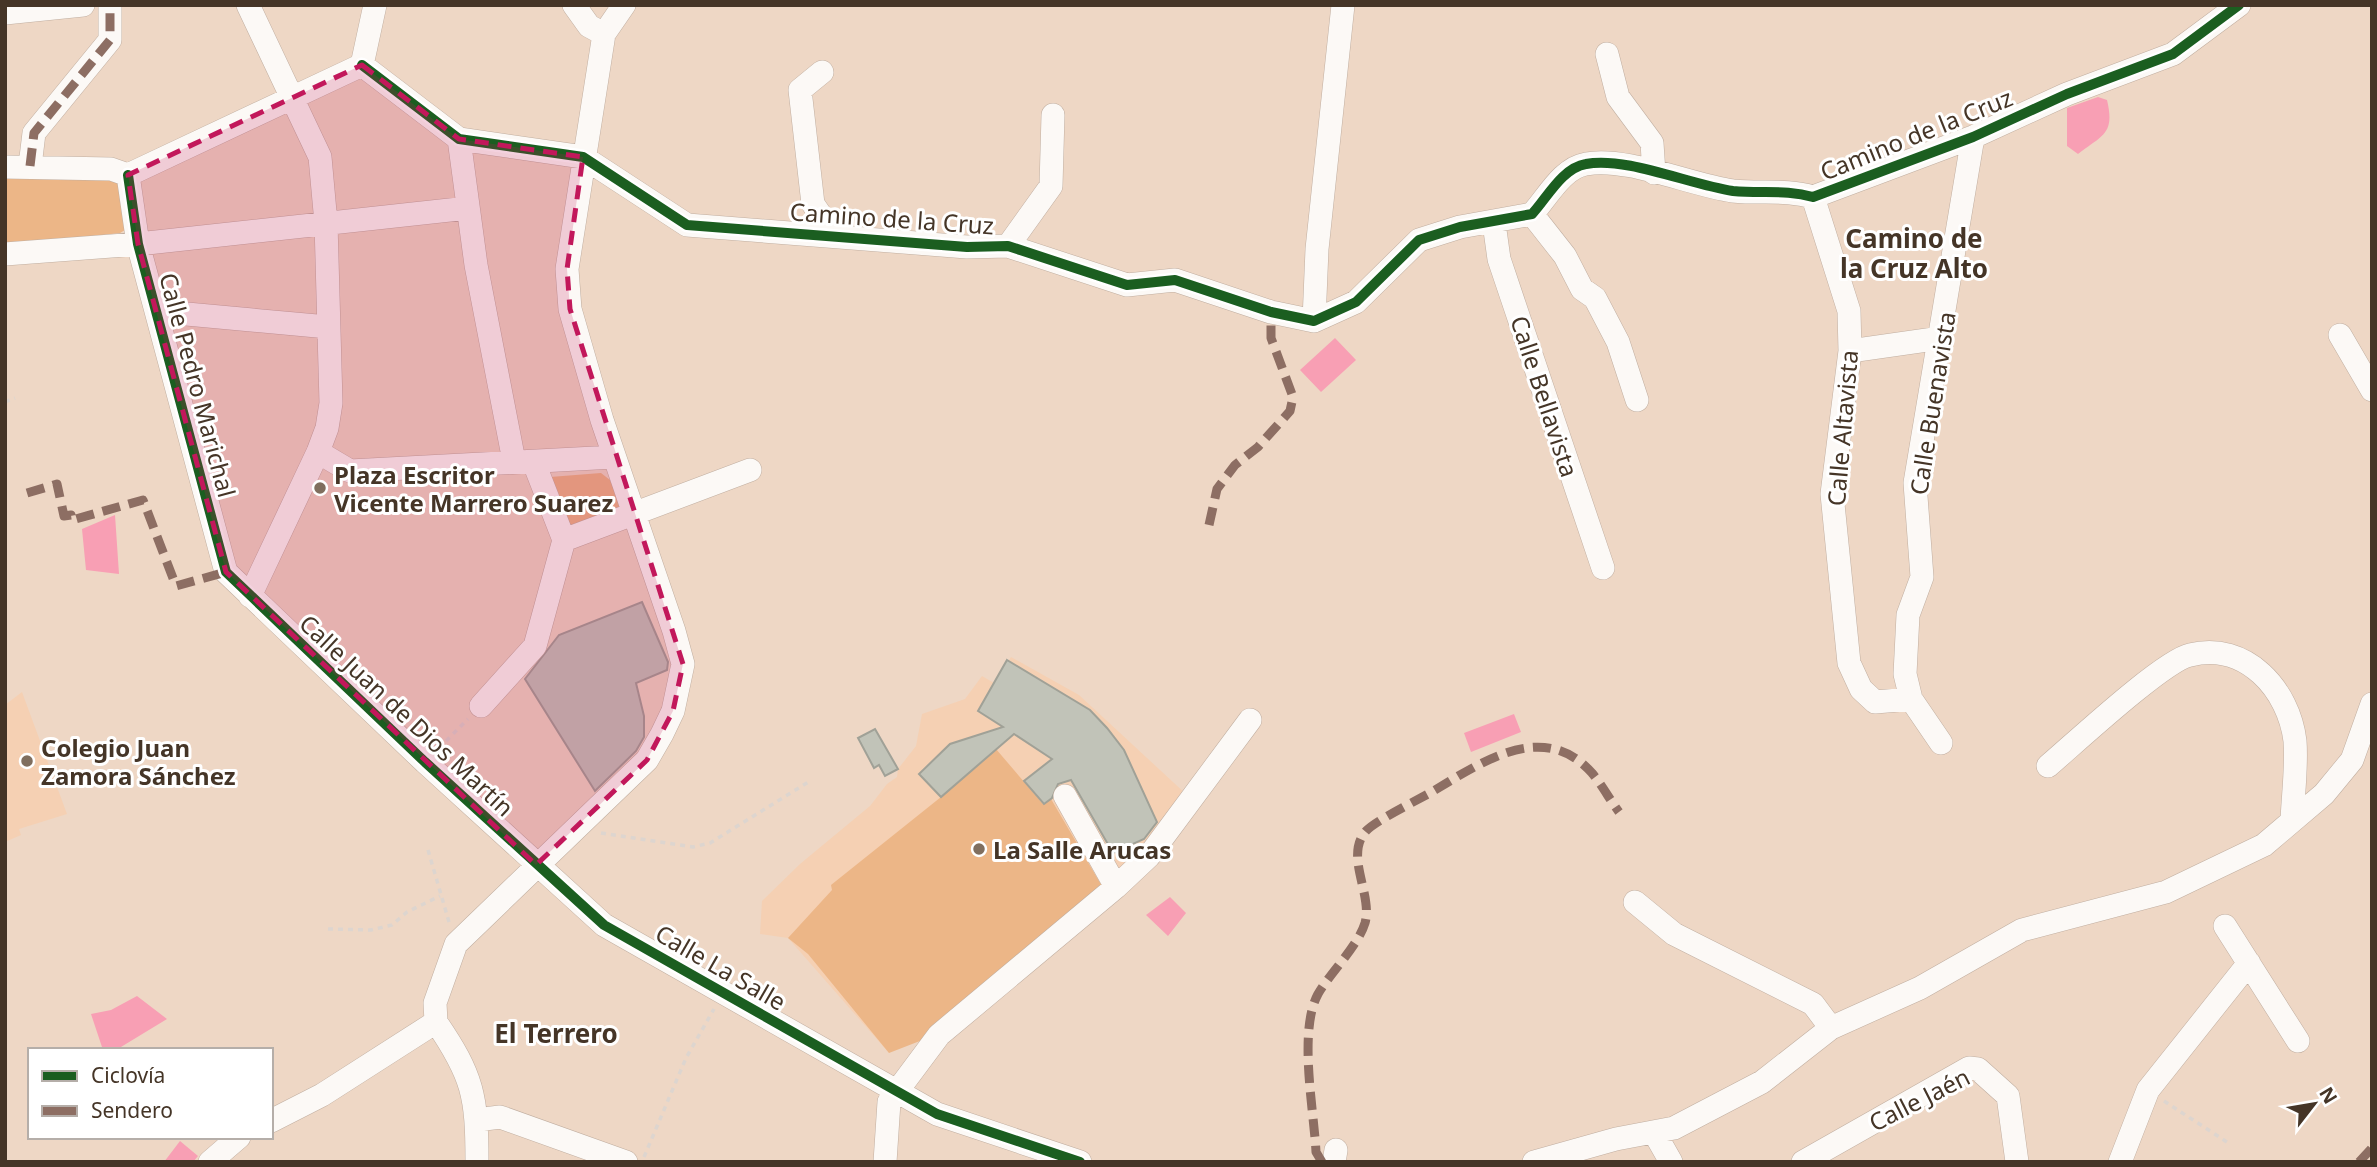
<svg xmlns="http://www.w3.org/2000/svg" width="2377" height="1167" viewBox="0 0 2377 1167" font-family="'Noto Sans',sans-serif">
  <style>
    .built { fill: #f5d0b3 }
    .green { fill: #ecb687 }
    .water { fill: #f89fb4 }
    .building { fill: #c1c3b8; stroke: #a0a197; stroke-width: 2 }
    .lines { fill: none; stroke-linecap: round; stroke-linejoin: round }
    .minor-casing { stroke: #c0aea0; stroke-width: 24 }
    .path { stroke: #ddd5cf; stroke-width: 3.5; stroke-dasharray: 5 5; stroke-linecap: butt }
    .minor { stroke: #fcf9f6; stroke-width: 23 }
    .quiet { stroke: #8d6e63; stroke-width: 9; stroke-dasharray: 18 9; stroke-linecap: butt }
    .cycleway-casing { stroke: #fff; stroke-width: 15 }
    .cycleway { stroke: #1b5e20; stroke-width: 10 }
    .marked { fill: #c2185b; fill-opacity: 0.2; stroke: #c2185b; stroke-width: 5; stroke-dasharray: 14 9; stroke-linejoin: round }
    .poi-dot { fill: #806e5e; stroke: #fff; stroke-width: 2.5 }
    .labels { text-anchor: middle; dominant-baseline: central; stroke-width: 6; stroke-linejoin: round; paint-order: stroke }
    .street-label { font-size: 24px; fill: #453527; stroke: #fff }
    .poi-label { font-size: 24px; font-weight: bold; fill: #453527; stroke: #fff; text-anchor: start }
    .neighbourhood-label { font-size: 26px; font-weight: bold; fill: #453527; stroke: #fff }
  </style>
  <rect width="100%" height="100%" fill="#eed7c5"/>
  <!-- built -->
  <path class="built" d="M1011,657L1079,695L1187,795L1108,886L889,1053L788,938L760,934L762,901L800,864L870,806L887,784L897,777L898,769L916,746L922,714L965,699L982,676L994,683Z
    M22,692L67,814L19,829L21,835L5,842V705Z"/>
  <!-- green -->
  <path class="green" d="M5,176L116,180L120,182L125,230L120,233L5,246Z
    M601,473L610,480L621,506L616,514L576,528L562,523L550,477Z
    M996,749L1043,804L1051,799L1103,888L925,1039L889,1053L808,954L788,938L832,890L831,885L941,797Z"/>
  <!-- water -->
  <path class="water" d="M2098,97L2107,100C2115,134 2103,135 2078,154L2067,146V108Z
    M1335,338L1356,360L1321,392L1300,370Z
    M115,515L119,574L86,570L82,529Z
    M1514,714L1521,732L1471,752L1464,733Z
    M1170,897L1186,913L1168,936L1146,915Z
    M137,996L167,1019L116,1050H103L91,1014L111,1010Z
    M180,1141L198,1156L193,1162H164Z"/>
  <!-- building -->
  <path class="building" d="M642,602L668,662L667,670L636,683L644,716V737L636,751L595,791L525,679L559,635Z
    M1007,660L1090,710L1107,728L1124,750L1157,822L1144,839L1113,853L1071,780L1058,784L1052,798L1044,804L1024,781L1052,759L1014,734L941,797L919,774L950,744L1003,727L978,711Z
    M875,729L898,769L885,776L879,765L874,768L858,738Z"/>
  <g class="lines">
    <!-- minor casing -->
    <g class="minor-casing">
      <path id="minor" d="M248,5L320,157L326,223L331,403L327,428L318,452L250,596
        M574,5L589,26L604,34
        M5,13L83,5
        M1607,54L1618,97L1652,143L1654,173
        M362,65L459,139L583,157L687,225L967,247L1008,246L1127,285L1175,280L1271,312L1314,321L1356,302L1419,240L1460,227L1532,214C1547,198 1562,168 1586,164C1625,156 1691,185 1733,191C1761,194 1786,189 1813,197L1973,137L2067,94L2173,54L2239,5
        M362,65L375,5
        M822,72L800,90L813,204L835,236
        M459,139L476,265L514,461
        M30,166L34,133L110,40V5
        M5,167L111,169L128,175
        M128,175L138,244L226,572L425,762L604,925L937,1114L1080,1162
        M128,175L362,65
        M1813,197L1849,311L1850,351L1832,494L1849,663L1861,689L1875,702L1911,699
        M1532,214L1565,256L1582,289L1595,298L1618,342L1637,400
        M1494,223L1499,259L1603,568
        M1008,246L1051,186L1053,115
        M5,254L138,244L468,208
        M157,314L165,312L328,327
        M1314,321L1317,249L1343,5
        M2340,335L2372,390
        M1850,351L1941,338
        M318,452L350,471L614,457
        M534,463L564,540
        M564,540L750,470
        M481,706L535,646L564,540
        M1941,743L1911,699L1905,674L1908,615L1922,577L1915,483L1973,137
        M2048,766C2075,743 2163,661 2190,655C2246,641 2289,690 2295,741C2297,767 2293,795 2292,821
        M1065,796L1116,887
        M1635,902L1674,934L1813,1004L1831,1028
        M2225,926L2298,1041
        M436,1022L435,1003L456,944L647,760L662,734L673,711L683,664L674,631L602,420L570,309L567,269L604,34L624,5
        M436,1022C473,1076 477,1096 477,1162
        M477,1120L500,1117L626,1162
        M271,1121L322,1095L436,1022
        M1654,1132L1671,1162
        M210,1162L239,1137
        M885,1162L889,1102L939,1035L1116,887L1149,856L1250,720
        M1334,1162L1336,1150
        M1534,1162L1616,1139L1674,1128L1762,1082L1831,1028L1920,988L2022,930L2166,892L2264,845L2324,794L2352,760L2372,704
        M1803,1162L1969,1068L1978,1069L2008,1096L2017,1162
        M2120,1162L2148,1090L2249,963"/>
    </g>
    <!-- path -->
    <path class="path" d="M5,402L15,398
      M439,748L468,719
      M601,833L693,847L710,843L810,781
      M428,850L449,922
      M328,929L371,930L392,925L407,912L440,896
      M2164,1101L2227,1142
      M644,1157L686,1058L714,1009"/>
    <!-- minor -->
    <use href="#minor" class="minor"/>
    <!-- quiet -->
    <path class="quiet" d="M30,166L34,133L110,40V5
      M27,493L57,484L64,516L71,515L72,520L143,500L176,586L226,572
      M1209,525L1217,489L1235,465L1258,447L1290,411L1293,397L1271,338V312
      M1322,1162L1316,1152C1314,1110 1298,1031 1318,994C1330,973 1358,946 1365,923C1373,894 1344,856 1366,831C1376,820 1420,799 1435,790C1482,762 1544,719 1592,773C1602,785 1610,800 1619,812
      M2359,1162L2372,1148"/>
    <!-- cycleway casing -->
    <g class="cycleway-casing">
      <path id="cycleway" d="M362,65L459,139L583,157L687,225L967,247L1008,246L1127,285L1175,280L1271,312L1314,321L1356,302L1419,240L1460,227L1532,214C1547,198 1562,168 1586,164C1625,156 1691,185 1733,191C1761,194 1786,189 1813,197L1973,137L2067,94L2173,54L2239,5
        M128,175L138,244L226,572L425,762L604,925L937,1114L1080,1162"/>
    </g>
    <!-- cycleway -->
    <use href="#cycleway" class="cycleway"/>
  </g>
  <!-- marked area -->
  <path class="marked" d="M362,65L459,139L583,157L567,269L570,309L683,664L673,711L647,760L536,865L226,572L138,244L128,175Z"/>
  <!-- markers -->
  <g class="poi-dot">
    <circle cx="320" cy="488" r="7"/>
    <circle cx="27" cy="761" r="7"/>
    <circle cx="979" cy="849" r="7"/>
  </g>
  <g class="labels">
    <!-- street labels -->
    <g class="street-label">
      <text transform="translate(1916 134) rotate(-22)">Camino de la Cruz</text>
      <text transform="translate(892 218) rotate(4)">Camino de la Cruz</text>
      <text transform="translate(198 385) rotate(75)">Calle Pedro Marichal</text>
      <text transform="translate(1545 396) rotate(72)">Calle Bellavista</text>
      <text transform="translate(1932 403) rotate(-81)">Calle Buenavista</text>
      <text transform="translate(1842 428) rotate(-85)">Calle Altavista</text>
      <text transform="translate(407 715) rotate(43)">Calle Juan de Dios Martín</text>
      <text transform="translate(721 967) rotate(30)">Calle La Salle</text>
      <text transform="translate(1919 1099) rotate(-27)">Calle Jaén</text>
    </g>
    <!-- poi labels -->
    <g class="poi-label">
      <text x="334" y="474">Plaza Escritor<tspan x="334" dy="28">Vicente Marrero Suarez</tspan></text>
      <text x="41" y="747">Colegio Juan<tspan x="41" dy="28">Zamora Sánchez</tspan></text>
      <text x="993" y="849">La Salle Arucas</text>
    </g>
    <!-- neighbourhood labels -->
    <g class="neighbourhood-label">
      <text x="1914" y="238">Camino de<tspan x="1914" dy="30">la Cruz Alto</tspan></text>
      <text x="556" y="1033">El Terrero</text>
    </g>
  </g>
  <!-- border -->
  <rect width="2377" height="1167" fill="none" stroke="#453527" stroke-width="14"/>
  <!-- legend -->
  <rect x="28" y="1048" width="245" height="91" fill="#ffffff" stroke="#b5aea9" stroke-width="2"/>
  <rect x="42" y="1071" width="35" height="10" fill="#1b5e20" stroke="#b5aea9" stroke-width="2"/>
  <text x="91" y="1083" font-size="21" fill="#453527">Ciclovía</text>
  <rect x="42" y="1106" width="35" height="10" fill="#8d6e63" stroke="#b5aea9" stroke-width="2"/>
  <text x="91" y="1118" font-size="21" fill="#453527">Sendero</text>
  <!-- north arrow -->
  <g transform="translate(2314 1104) rotate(59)" stroke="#ffffff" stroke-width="5" paint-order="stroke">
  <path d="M0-5L12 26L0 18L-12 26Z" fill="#453527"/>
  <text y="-10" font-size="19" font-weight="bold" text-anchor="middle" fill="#453527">N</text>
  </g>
</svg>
